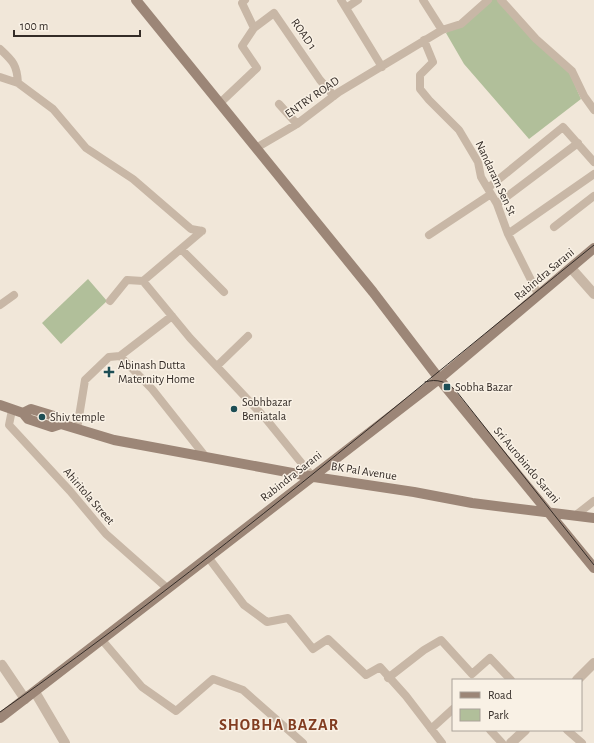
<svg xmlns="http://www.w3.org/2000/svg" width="594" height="743" viewBox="0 0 594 743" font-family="'Alegreya Sans',sans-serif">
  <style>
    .green { fill: #b1bf9a }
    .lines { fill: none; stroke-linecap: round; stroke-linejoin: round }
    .minor { stroke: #c8b7a6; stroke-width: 8 }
    .tertiary { stroke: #c8b7a6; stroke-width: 10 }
    .secondary { stroke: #9c8677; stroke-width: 10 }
    .tram { stroke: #342c27; stroke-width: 1 }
    .poi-dot { fill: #1d4e55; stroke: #f9f1e5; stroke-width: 1.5 }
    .labels { text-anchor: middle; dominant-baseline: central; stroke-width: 3; stroke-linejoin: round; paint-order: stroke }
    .street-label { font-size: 12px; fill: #342c27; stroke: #f9f1e5 }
    .poi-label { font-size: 12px; fill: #342c27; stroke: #f9f1e5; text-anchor: start }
    .district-label { font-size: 16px; font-weight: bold; letter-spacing: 1px; fill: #823d21; stroke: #f9f1e5 }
  </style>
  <rect width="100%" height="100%" fill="#f1e7d9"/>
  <!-- green -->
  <path class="green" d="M492,0H498L570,74L581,99L529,139L464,64L446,33Z
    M88,279L107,301L61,344L42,323Z"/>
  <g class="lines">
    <!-- minor -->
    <path class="minor" d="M245,0L242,3L254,28L274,13L320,80L334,96
      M341,0L382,67
      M423,0L442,30
      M501,0L536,39L572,71L584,96L594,110
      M346,8L358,0
      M424,40L433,62L420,75V89L429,100L459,130L478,162L481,177L497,204L508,234L538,294
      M0,49C13,61 17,65 18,83
      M0,77L18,83L53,109L86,148L133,179L191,229L202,231
      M220,103L257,68L242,46L254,28
      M279,104L297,124
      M256,148L297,124L339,92L442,30L461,24L488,0
      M488,188L563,127L594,162
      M497,204L578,143
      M554,227L594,196
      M508,234L594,174
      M429,235L491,194
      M181,249L224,292
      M143,281L202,231
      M110,301L127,280L143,281L190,338L266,419L312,476
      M0,305L14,295
      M120,356L152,389L205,456
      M217,366L248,336
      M12,410L9,425L70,491L106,534L167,588
      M77,429L85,380L109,357L120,356L172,316
      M576,515L594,501
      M208,557L244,605L267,622L288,618L313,649L328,639L366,675L380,667L406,696L442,743
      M102,640L142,687L176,711L213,679L243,690L303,743
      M388,678L424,650L441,640L472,674L490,658L511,680
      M431,729L453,709
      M490,730L502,743
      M567,730L582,743"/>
    <!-- tertiary -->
    <path class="tertiary" d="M571,268L594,294
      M0,666L2,665L25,699
      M577,680L594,663
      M35,692L65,743
      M511,743L525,730"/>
    <!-- secondary -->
    <path class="secondary" d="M136,0L373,292L444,385L594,568
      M0,405L23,413L28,419L52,427L61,424L114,440L314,477L414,492L472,503L594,518
      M23,413L31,409L54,416L61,424
      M0,718L439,379L594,248"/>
    <!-- tram -->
    <path class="tram" d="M425,382C437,378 448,382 457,392L594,565
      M0,712C206,568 398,403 594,245"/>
  </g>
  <!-- markers -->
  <g class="poi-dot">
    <path d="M107 366h4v4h4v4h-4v4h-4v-4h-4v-4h4z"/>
    <rect x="443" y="383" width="8" height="8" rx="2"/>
    <circle cx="234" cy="409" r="4"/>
    <circle cx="42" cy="417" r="4"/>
  </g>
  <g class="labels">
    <!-- street labels -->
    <g class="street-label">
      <text transform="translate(304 34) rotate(55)">ROAD 1</text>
      <text transform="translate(312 97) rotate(-35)">ENTRY ROAD</text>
      <text transform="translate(496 178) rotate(65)">Nandaram Sen St</text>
      <text transform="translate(544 274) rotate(-40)">Rabindra Sarani</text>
      <text transform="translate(527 465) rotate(50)">Sri Aurobindo Sarani</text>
      <text transform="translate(364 471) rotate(9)">BK Pal Avenue</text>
      <text transform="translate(291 476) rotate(-38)">Rabindra Sarani</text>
      <text transform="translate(89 496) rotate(49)">Ahiritola Street</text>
    </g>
    <!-- poi labels -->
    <g class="poi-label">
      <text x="118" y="365">Abinash Dutta<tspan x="118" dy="14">Maternity Home</tspan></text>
      <text x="455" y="387">Sobha Bazar</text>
      <text x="242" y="402">Sobhbazar<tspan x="242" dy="14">Beniatala</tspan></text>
      <text x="50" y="417">Shiv temple</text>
    </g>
    <!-- district labels -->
    <g class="district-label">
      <text x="279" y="725">SHOBHA BAZAR</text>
    </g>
  </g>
  <!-- legend -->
  <rect x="452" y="679" width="130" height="52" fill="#f9f1e5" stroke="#aaa299"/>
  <rect x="460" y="692" width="20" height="6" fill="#9c8677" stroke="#aaa299"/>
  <text x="488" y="699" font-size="12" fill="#342c27">Road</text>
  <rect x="460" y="709" width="20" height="12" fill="#b1bf9a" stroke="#aaa299"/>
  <text x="488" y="719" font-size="12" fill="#342c27">Park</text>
  <!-- scale -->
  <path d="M14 30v6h126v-6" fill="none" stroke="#342c27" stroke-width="2"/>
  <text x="20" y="30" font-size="12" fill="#342c27" stroke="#f9f1e5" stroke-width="3" paint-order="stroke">100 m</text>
</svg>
